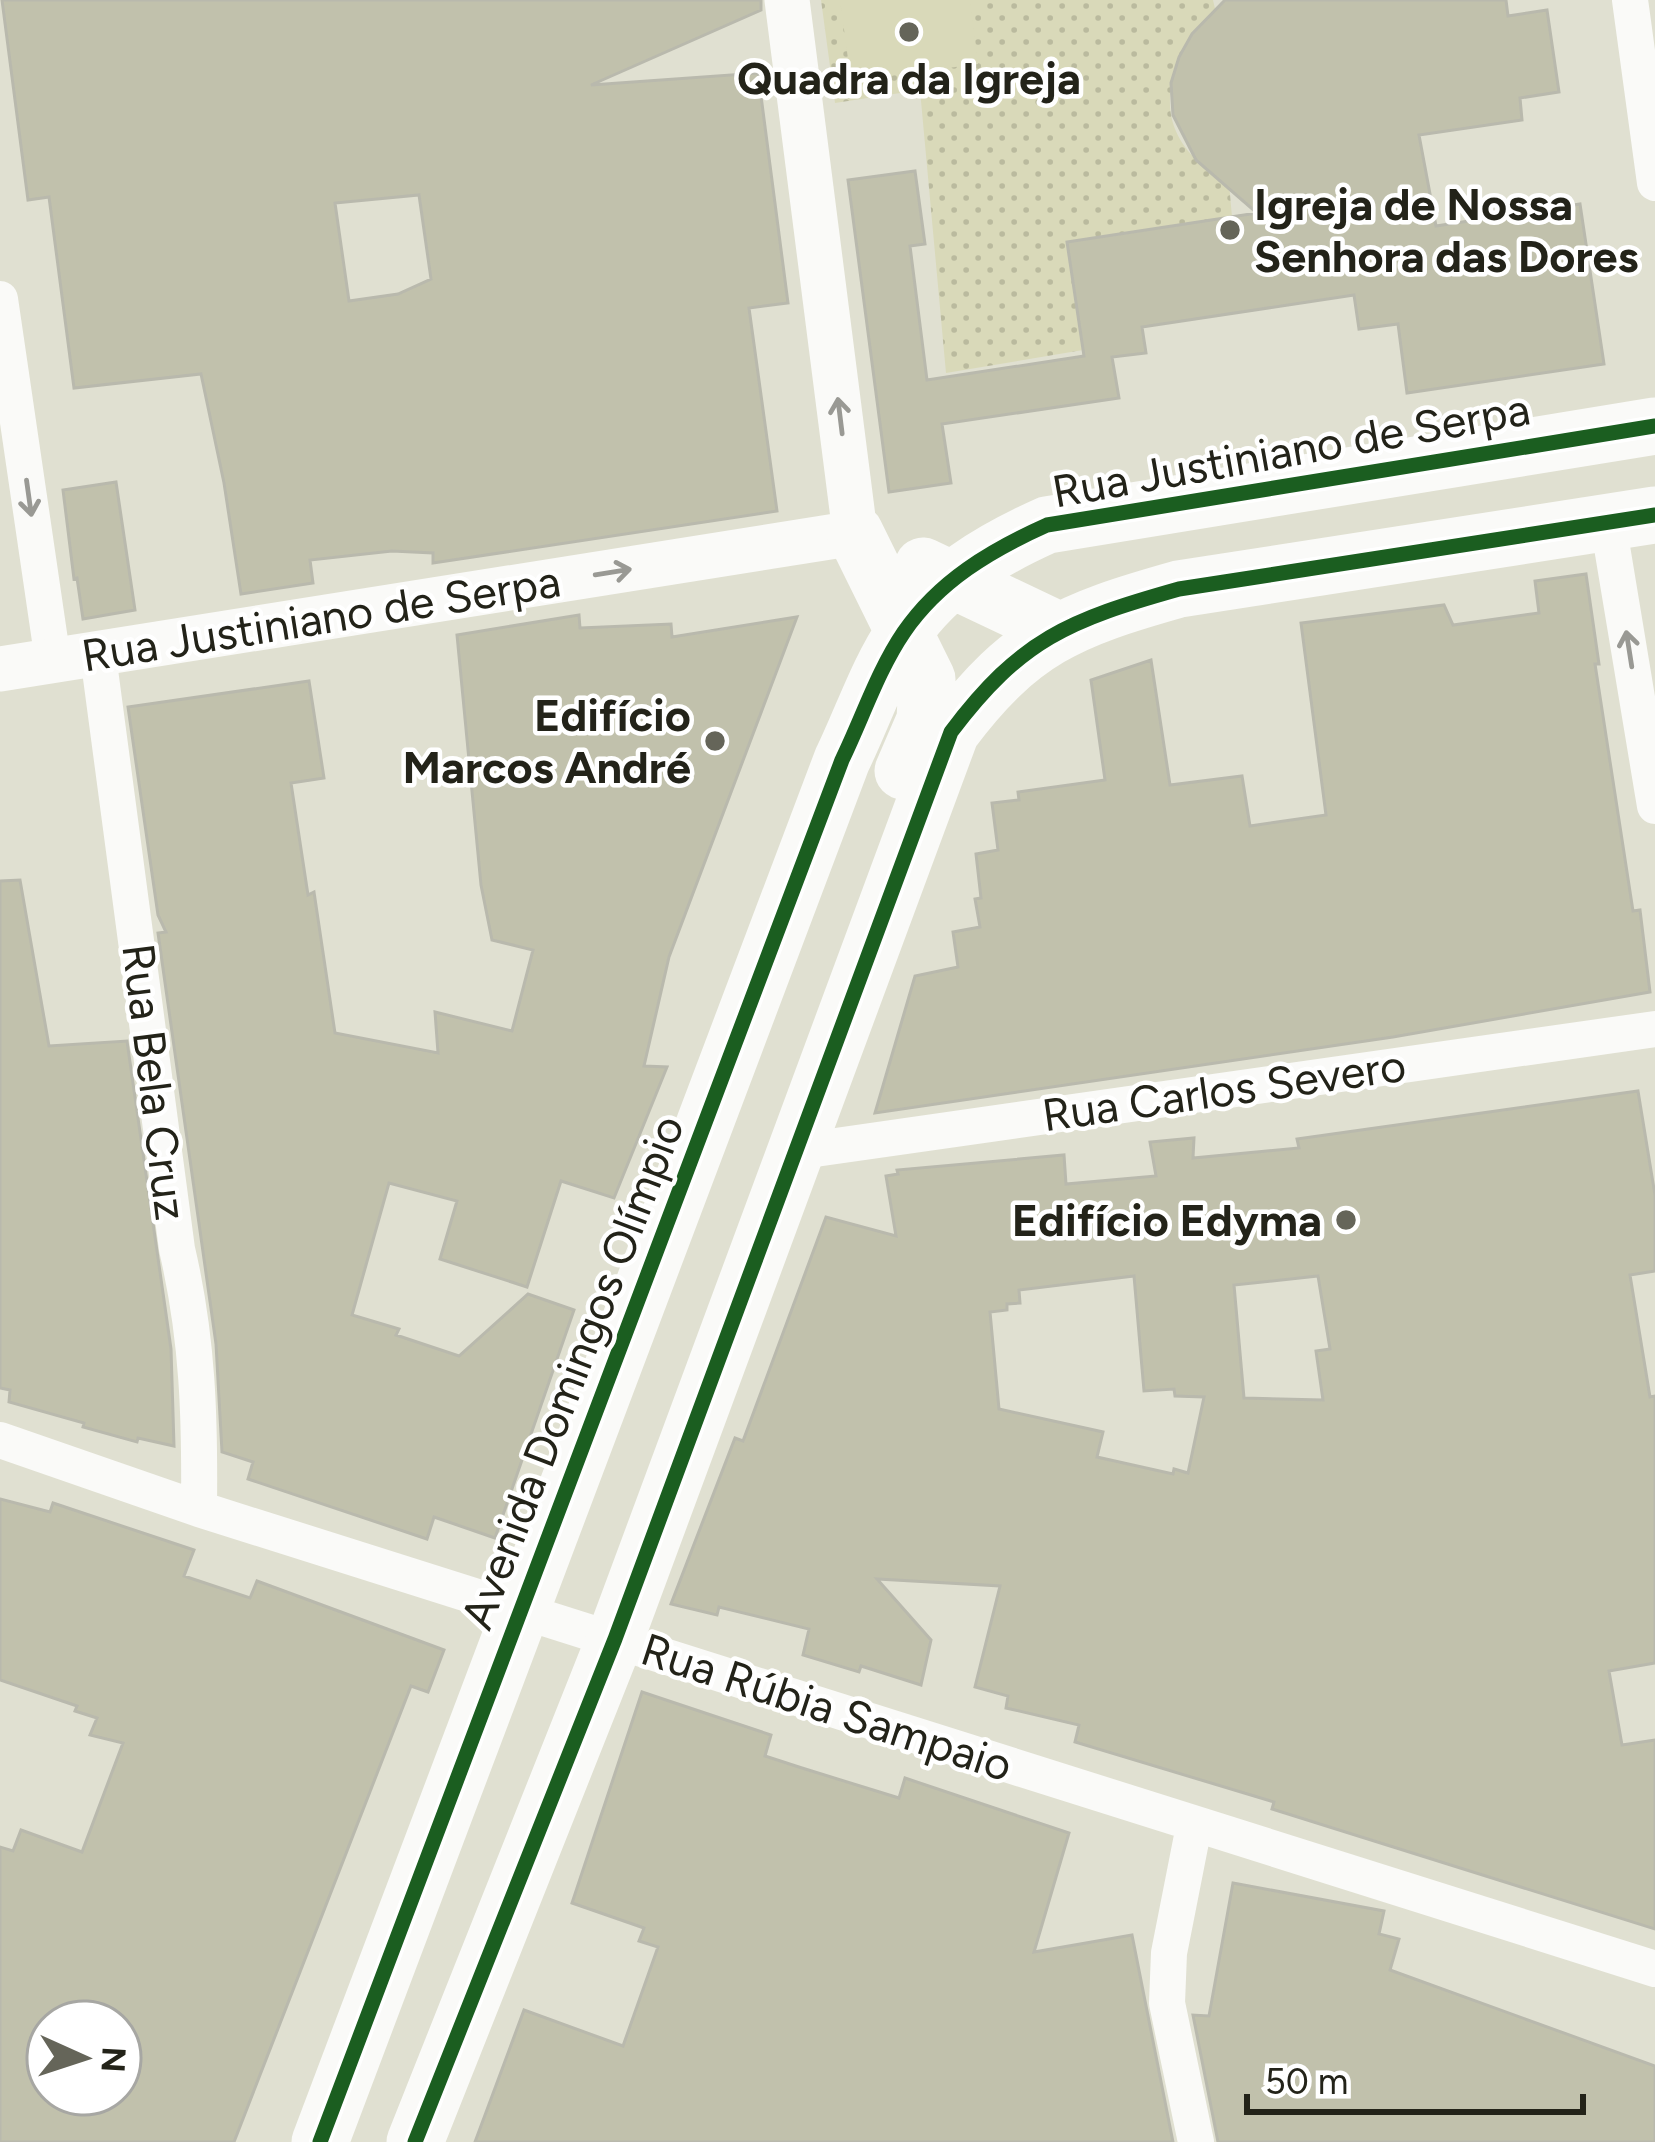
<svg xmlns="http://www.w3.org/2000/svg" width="1655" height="2142" viewBox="0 0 1655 2142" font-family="Figtree,sans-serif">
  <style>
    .park { fill: url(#park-dots) }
    .pitch { fill: #d9d9b9 }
    .building { fill: #c1c1ac; stroke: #b9b9ad; stroke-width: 3; fill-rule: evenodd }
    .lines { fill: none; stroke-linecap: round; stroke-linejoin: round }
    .minor { stroke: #fafaf8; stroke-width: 36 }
    .tertiary { stroke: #fafaf8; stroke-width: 45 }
    .primary { stroke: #fafaf8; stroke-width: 57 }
    .cycleway-casing { stroke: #fff; stroke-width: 22 }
    .cycleway { stroke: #1b5e20; stroke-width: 15 }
    .oneway { stroke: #999994 }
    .poi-dot { fill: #656559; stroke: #fff; stroke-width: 4.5 }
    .labels { text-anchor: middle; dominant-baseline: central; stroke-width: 9; stroke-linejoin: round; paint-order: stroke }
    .poi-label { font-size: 45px; font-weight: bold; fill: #232319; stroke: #fff; text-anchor: end }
    .street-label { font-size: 45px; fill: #232319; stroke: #fff }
  </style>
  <defs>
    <pattern id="park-dots" width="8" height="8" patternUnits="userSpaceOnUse" patternTransform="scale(3)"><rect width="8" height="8" fill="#d9d9b9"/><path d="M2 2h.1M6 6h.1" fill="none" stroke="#baba9e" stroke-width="1.8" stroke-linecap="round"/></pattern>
  </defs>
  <rect width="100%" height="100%" fill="#e0e0d1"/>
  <!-- park -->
  <path class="park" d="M821,0H1213L1216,13C1173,51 1147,115 1198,161C1207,170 1219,176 1229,183L1232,217L1068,242L1083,350L946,373L920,90L835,103Z"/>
  <!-- pitch -->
  <path class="pitch" d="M840,0H970L978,64L851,81Z"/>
  <!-- building -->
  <path class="building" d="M2,0H761V10L591,85L758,73L788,303L749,308L777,511L433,563V553L392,551L310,560L313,583L241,594L224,483L201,374L74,388L49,197L28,200ZM419,195L431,279L398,294L349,301L335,203Z
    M1225,0H1506L1508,16L1547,10L1559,92L1520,98L1522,120L1419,135L1436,226L1580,204L1604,364L1407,393L1398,324L1359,329L1354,295L1142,327L1146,353L1112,357L1119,398L942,424L951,483L889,492L848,180L915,171L925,244L910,246L927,380L1084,356L1067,242L1257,213L1196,160L1173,115L1171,83L1179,57L1192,34Z
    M116,482L135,610L83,619L77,578L74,579L63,490Z
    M1586,574L1599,664H1595L1633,911L1640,910L1650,992L1393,1037L875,1113L915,976L958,967L953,932L980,927L975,899L981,898L976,854L998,850L992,803L1019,800L1018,792L1105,780L1091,680L1151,660L1170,785L1242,776L1250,826L1326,815L1301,623L1444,605L1453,625L1539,613L1535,581Z
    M579,615L580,628L671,624L672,637L797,617L669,957L644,1066L667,1067L614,1198L561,1181L527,1287L440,1259L457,1201L389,1183L352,1315L399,1329L396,1335L459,1356L528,1294L574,1310L495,1538L434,1517L427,1539L248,1479L253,1462L222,1452L216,1344L158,933L166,932L158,915L128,707L309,681L324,778L291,783L308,895L314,892L335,1033L438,1053L435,1012L512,1031L533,950L492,940L481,885L457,635Z
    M20,880L49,1046L127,1041L171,1349L174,1446L138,1438L137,1442L83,1427L84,1423L9,1402L10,1390L0,1388V881Z
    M1638,1091L1655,1195V1271L1630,1275L1650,1397L1655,1396V1663L1609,1671L1622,1745L1655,1740V1929L1272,1809L1274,1802L1075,1742L1079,1725L1006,1708L1008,1696L975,1687L1000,1586L877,1579L931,1640L921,1685L861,1666L859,1672L803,1655L809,1629L719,1607L717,1615L671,1604L735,1438L743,1441L826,1217L896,1236L886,1176L898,1174L897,1170L1064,1155L1066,1184L1156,1176L1150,1142L1194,1138L1193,1158L1299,1148L1297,1139ZM1134,1276L1144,1391L1174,1389L1175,1396L1204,1397L1188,1473L1174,1469L1173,1474L1097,1457L1103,1432L999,1409L990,1312L1007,1310V1304L1020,1303L1019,1290ZM1318,1276L1330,1349L1316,1351L1323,1400L1244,1398L1234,1285Z
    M0,1499L50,1512L53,1503L194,1550L184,1576L250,1598L257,1581L444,1650L428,1692L411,1686L234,2142H0V1847L13,1851L21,1830L82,1852L123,1743L90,1735L97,1718L75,1711L77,1706L0,1680ZM48,2022H120V2094H48Z
    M642,1692L771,1735L765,1756L802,1768L899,1798L905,1778L1069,1833L1034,1952L1132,1935L1173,2142H475L524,2010L623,2046L658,1947L639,1941L644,1928L572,1903Z
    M1233,1883L1384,1911L1379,1934L1399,1939L1390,1970L1655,2066V2142H1218L1193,2015L1209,2016Z"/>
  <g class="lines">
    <!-- minor -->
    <path class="minor" d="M1630,0L1655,183
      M0,299L53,661
      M1608,523L1655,806
      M98,655L177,1249C198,1339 200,1418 199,1509
      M794,1152L1655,1029
      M0,1440L199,1509L1655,1969
      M1194,1826L1169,1953L1167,2003L1196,2142"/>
    <!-- tertiary -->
    <path class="tertiary" d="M0,669L855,533L787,0"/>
    <!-- primary -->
    <path class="primary" d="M855,533L927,679L925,720L903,771
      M923,566L1058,630
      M320,2142L842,760C862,719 878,670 904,632C939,581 991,550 1047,525L1655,426
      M415,2142L615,1639L951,732C1021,639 1069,620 1179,589L1655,515"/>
    <!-- cycleway casing -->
    <g class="cycleway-casing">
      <path id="cycleway" d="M320,2142L842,760C862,719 878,670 904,632C939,581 991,550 1047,525L1655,426
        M415,2142L615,1639L951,732C1021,639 1069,620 1179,589L1655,515"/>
    </g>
    <!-- cycleway -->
    <use href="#cycleway" class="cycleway"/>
  </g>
  <!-- one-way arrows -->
  <defs><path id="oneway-shaft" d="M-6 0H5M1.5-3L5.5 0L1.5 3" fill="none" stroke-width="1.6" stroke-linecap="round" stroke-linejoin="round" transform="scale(3)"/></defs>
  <g class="oneway">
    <use href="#oneway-shaft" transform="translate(840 416) rotate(-97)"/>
    <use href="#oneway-shaft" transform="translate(29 498) rotate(82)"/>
    <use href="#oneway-shaft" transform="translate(613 572) rotate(-9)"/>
    <use href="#oneway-shaft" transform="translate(1629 649) rotate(-99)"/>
  </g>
  <!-- markers -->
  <g class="poi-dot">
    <circle cx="909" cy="32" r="12"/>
    <circle cx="1230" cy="230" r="12"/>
    <circle cx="715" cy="741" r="12"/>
    <circle cx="1346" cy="1220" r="12"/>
  </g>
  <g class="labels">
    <!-- poi labels -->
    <g class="poi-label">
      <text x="909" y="78" text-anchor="middle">Quadra da Igreja</text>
      <text x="1254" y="204" text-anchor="start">Igreja de Nossa<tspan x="1254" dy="52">Senhora das Dores</tspan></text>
      <text x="691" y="715">Edifício<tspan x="691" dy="52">Marcos André</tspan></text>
      <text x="1322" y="1220">Edifício Edyma</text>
    </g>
    <!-- street labels -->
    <g class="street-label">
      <text transform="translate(1291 450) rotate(-10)">Rua Justiniano de Serpa</text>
      <text transform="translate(321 618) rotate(-9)">Rua Justiniano de Serpa</text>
      <text transform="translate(155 1082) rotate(83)">Rua Bela Cruz</text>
      <text transform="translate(1224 1090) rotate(-8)">Rua Carlos Severo</text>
      <text transform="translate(572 1372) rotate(-69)">Avenida Domingos Olímpio</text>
      <text transform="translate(827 1707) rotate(18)">Rua Rúbia Sampaio</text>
    </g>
  </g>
  <!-- north arrow -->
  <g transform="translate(84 2058) rotate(93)"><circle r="57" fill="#ffffff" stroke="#a7a7a3" stroke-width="3"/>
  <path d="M0-9L21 45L0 30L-21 45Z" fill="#656559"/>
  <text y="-18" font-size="33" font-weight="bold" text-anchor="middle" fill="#232319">N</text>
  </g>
  <!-- scale -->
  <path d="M1247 2094v18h336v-18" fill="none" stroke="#232319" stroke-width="6"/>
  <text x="1265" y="2094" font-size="36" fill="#232319" stroke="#ffffff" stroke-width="9" paint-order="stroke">50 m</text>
</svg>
